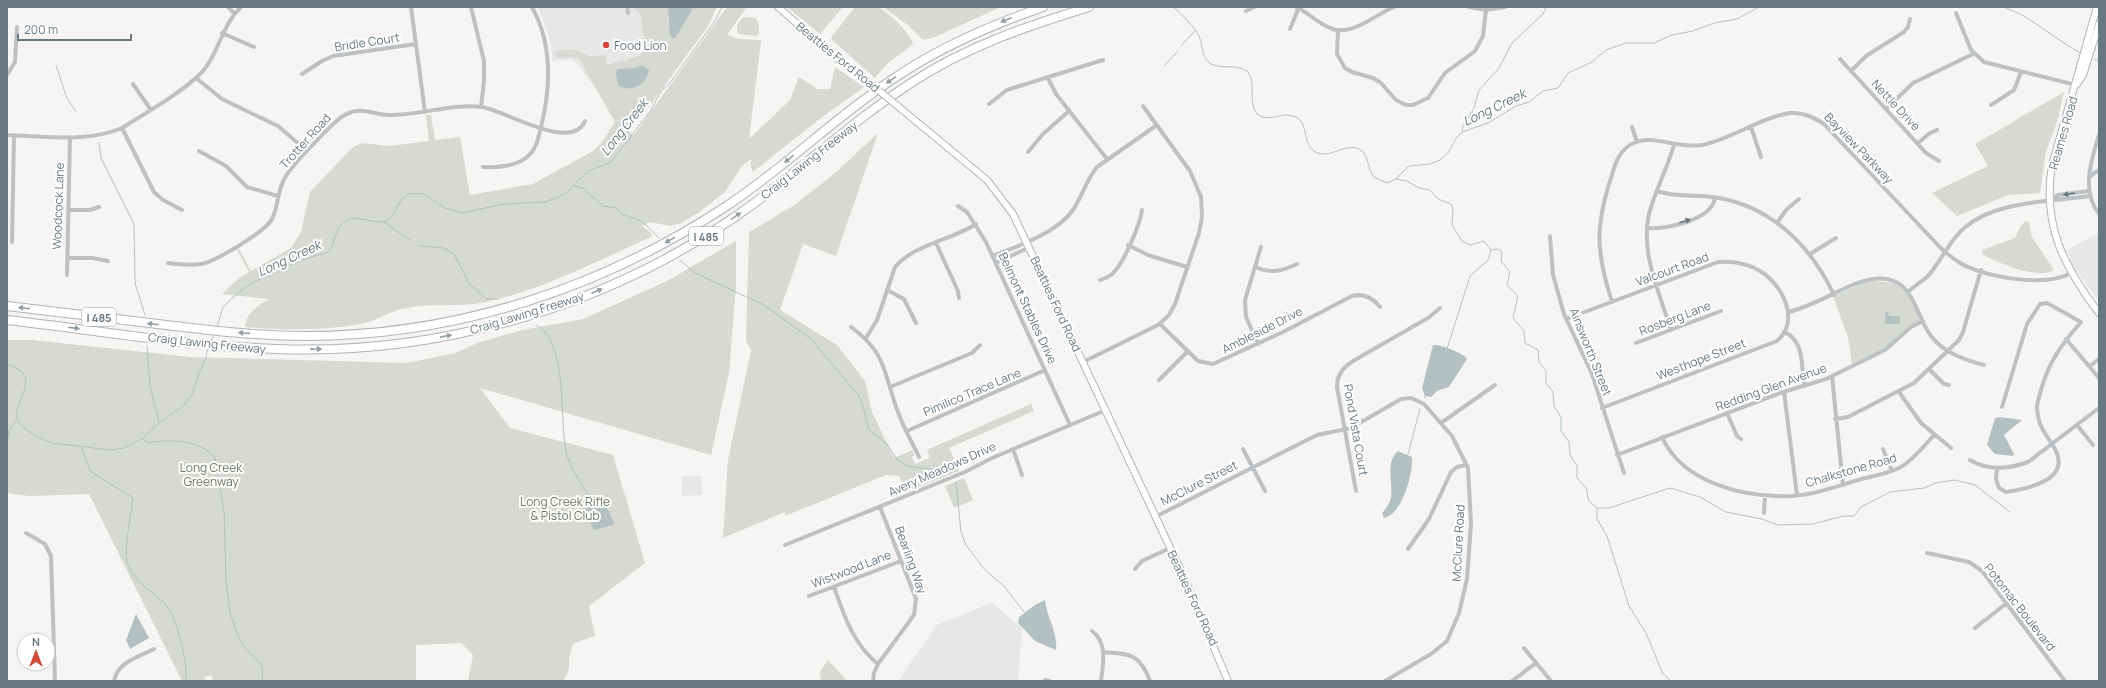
<svg xmlns="http://www.w3.org/2000/svg" width="2106" height="688" viewBox="0 0 2106 688" font-family="Manrope,sans-serif">
  <style>
    .built { fill: #e6e7e6 }
    .green { fill: #d6dad2 }
    .water { fill: #b3c1c3 }
    .lines { fill: none; stroke-linecap: round; stroke-linejoin: round }
    .stream { stroke: #b3c1c3; stroke-width: 1 }
    .secondary-casing { stroke: #b0b5b8; stroke-width: 8 }
    .highway-casing { stroke: #b1b5b7; stroke-width: 10 }
    .street { stroke: #bdc1c4; stroke-width: 4 }
    .secondary { stroke: #fff; stroke-width: 6 }
    .highway { stroke: #fff; stroke-width: 8 }
    .secondary-bridge-casing { stroke: #b0b5b8; stroke-width: 8; stroke-linecap: butt }
    .secondary-bridge { stroke: #fff; stroke-width: 6 }
    .oneway { fill: #95a0a6 }
    .oneway2 { fill: #687880 }
    .poi-dot { fill: #d04938; stroke: #fff; stroke-width: 1.5 }
    .labels { text-anchor: middle; dominant-baseline: central; stroke-width: 4; stroke-linejoin: round; paint-order: stroke }
    .shield { fill: #fff; stroke: #95a0a6; stroke-width: 1 }
    .shield-label { font-size: 11px; font-weight: bold; fill: #687880 }
    .street-label { font-size: 12px; fill: #687880; stroke: #fff }
    .poi-label { font-size: 12px; fill: #687880; stroke: #fff; text-anchor: start }
    .park-label { font-size: 12px; fill: #6c7866; stroke: #fff }
    .water-label { font-size: 13px; font-style: italic; fill: #63797d; stroke: #fff }
  </style>
  <rect width="100%" height="100%" fill="#f6f5f3"/>
  <!-- built -->
  <path class="built" d="M538,7H700L619,118L573,59L553,61L549,37Z
    M2099,233V301L2073,266L2067,250Z
    M682,476H701L702,495L682,496Z
    M992,603L1022,628L1018,681H898L937,625Z"/>
  <!-- green -->
  <path class="green" d="M633,7H717L708,26L649,107L637,121L626,127L633,136L727,7H747L727,35L739,39L761,40L749,139L790,100L799,77L817,89H830L835,67L864,87L821,118L753,172L751,167V159L742,166L725,192L698,213L681,223L670,226L650,222L642,226L652,234L651,237C599,260 542,290 486,302C458,308 429,302 401,309C389,312 378,320 365,323C329,331 282,330 245,327C247,311 257,307 269,299L222,294L239,278L249,272L237,250L239,249L251,271L291,248L301,232L310,192L353,147L362,143L389,146L429,141L426,115H431L435,140L460,137L470,195L533,184L593,151L602,142L615,122L578,57L557,58L555,52C568,48 579,49 590,57L605,55L607,65L640,56L645,48V44L641,15Z
    M787,7H843L820,34Z
    M855,7C861,7 871,5 877,7C886,9 913,36 913,44L887,64L875,78L831,39L832,36Z
    M883,7H1001L935,37L923,40L909,26Z
    M744,17L755,18L758,22L759,33L756,36L738,34C736,26 738,22 744,17Z
    M2064,92L2057,122L2046,152L2040,193L2008,195L1957,216L1932,193L1988,166L1975,144Z
    M878,133L836,256L803,244L780,310L837,345L865,381L872,412L894,458L912,450L915,455L912,457L915,464L930,458L927,450L1031,404L1034,411L949,448L959,471L906,492L899,476L886,475L785,516V512L723,538L728,460L751,350L746,341L749,232L793,206L833,175Z
    M2026,221L2029,222L2032,237L2054,270C2038,280 1999,263 1983,255L1982,250L2015,238L2021,225Z
    M736,241V286L729,373L711,455L480,388L510,428L613,455L645,563L589,606L595,636L574,643C565,660 574,665 563,681H468L473,655L461,643L416,645V681H213L212,676H205V681H182L89,494L29,496L7,493V340H32L190,357L406,363L456,353L477,343L522,330L583,319L665,282Z
    M1868,281C1907,281 1905,290 1922,321L1885,349L1852,365L1848,337L1833,296Z
    M964,478L973,500L954,508L945,486Z
    M828,660L847,681H821L820,672Z"/>
  <!-- water -->
  <path class="water" d="M668,7H692L691,12L675,38H672L670,34Z
    M642,65L649,70C648,84 631,94 618,85L616,74L617,69L635,68Z
    M1888,312L1889,316H1900V324H1885V313Z
    M1433,345C1440,344 1464,353 1467,359L1449,387L1437,391L1431,397L1425,396L1422,388Z
    M2000,417L2022,420L2004,435L2014,454L2013,456L1995,454L1987,445L1995,418Z
    M1398,451L1412,457C1413,473 1403,514 1384,518L1382,513C1386,509 1390,503 1391,497C1393,482 1385,462 1398,451Z
    M597,501L604,502L614,522L613,525L594,530L582,506L584,504Z
    M1045,600C1047,618 1058,633 1056,650L1035,641L1018,623L1019,617L1035,605Z
    M136,614L149,638L130,649L126,640Z"/>
  <g class="lines">
    <!-- stream -->
    <path class="stream" d="M1174,7C1182,15 1194,26 1199,36C1203,45 1201,58 1211,64C1223,70 1237,63 1248,72C1257,85 1247,101 1257,114C1270,123 1280,112 1293,116C1310,121 1301,142 1314,151C1329,162 1349,138 1363,152C1369,159 1368,170 1374,177L1387,183L1396,179L1409,166L1430,164L1440,160L1448,153L1457,137L1462,132L1488,123L1516,106L1529,102L1543,91L1558,88L1568,73L1592,62L1606,50L1626,43H1654L1672,35L1693,31L1714,23L1737,19L1759,7
      M2004,7C2011,11 2018,12 2024,16C2043,28 2061,42 2080,53
      M1181,46L1195,31
      M2095,59L2099,62
      M56,65L66,96L76,112
      M1164,66L1177,52
      M1462,131L1463,126L1474,108L1479,90L1499,68L1512,43L1543,14L1546,7
      M99,143L101,158L134,224L135,283L145,315
      M1396,179L1407,181L1419,188L1430,190L1438,199L1451,204L1453,209L1452,225L1462,241L1470,245L1484,241L1491,250L1488,260L1470,276L1447,349
      M573,186L583,188L603,206L616,208L622,214L643,222L659,238
      M384,222L410,240
      M420,246L444,248L454,254L470,285L487,299H498
      M1491,250L1498,249L1502,252L1501,261L1510,272L1507,285L1518,296L1513,318L1524,331L1525,343L1538,350L1539,362L1546,371V383L1553,392L1554,406L1561,417V431L1569,442L1570,455L1577,466V478L1586,488L1589,501L1597,508H1609L1670,488L1700,497L1726,512L1762,519L1778,525L1813,524L1843,516H1854L1861,507L1890,492L1924,488L1936,483L1955,480L1975,485L2010,512
      M680,260L695,273L764,305L811,339L858,395L863,406L869,430L886,443L897,459L907,466L951,472
      M536,325C570,342 558,424 567,455C572,473 585,487 594,504
      M217,327L223,307L239,292L252,283L298,261L328,252L331,248L339,227L347,220L356,218L378,222L387,221L393,215L401,200L408,194H424L445,208L462,213L504,204L545,202L558,197L566,193L588,171L611,162L651,110L661,91L669,84L715,21L722,7
      M211,341L215,333
      M147,346L150,386L159,422
      M7,364C41,375 19,394 16,415C18,429 40,439 53,443L110,450L124,448L142,439L159,423L182,407L192,395L198,376L206,357L208,347
      M1425,398V396
      M143,439L147,443C169,439 200,439 215,458L224,511L226,581L230,613L237,633L243,645L262,666L263,681
      M7,442L9,431L16,421
      M82,448L90,471L133,498C131,514 123,553 128,565C137,585 152,590 166,605C177,618 188,664 186,681
      M1408,454L1420,409
      M956,482L961,532L966,545L985,570L1004,586L1024,612
      M1597,508V519L1607,536L1629,606L1646,633L1663,674L1671,681"/>
    <!-- secondary casing -->
    <g class="secondary-casing">
      <path id="secondary" d="M778,7L840,61L866,80
        M2097,7L2052,165C2042,225 2064,267 2099,313
        M2077,84L2083,75L2099,24
        M900,108L987,180L1013,214L1183,575L1228,681"/>
    </g>
    <!-- highway casing -->
    <g class="highway-casing">
      <path id="highway" d="M7,306C57,312 108,318 158,324C207,330 256,336 305,336C455,336 600,289 725,207C785,168 836,116 896,77C942,46 991,25 1043,7
        M7,320C96,330 186,346 276,349C431,355 588,312 718,228C786,185 843,127 911,83C965,47 1027,26 1089,7"/>
    </g>
    <!-- street -->
    <path class="street" d="M228,7L234,13
      M411,7L425,112
      M471,7L484,61V81L481,107
      M627,7L628,13
      M1296,7C1308,12 1316,22 1328,27C1350,39 1374,15 1394,7
      M1469,7L1486,10L1505,7
      M1246,11L1254,7
      M1956,13L1971,50L1984,62L2076,85
      M1290,29L1299,7
      M1338,31L1337,54L1345,68L1352,72L1373,78L1381,83L1396,100L1406,105H1413L1428,98L1445,73L1475,51L1483,36L1486,10
      M222,33L254,47
      M1840,59L1926,153L1939,161
      M1851,71L1866,56L1904,32L1908,27L1910,19
      M302,74L322,61L333,56L416,44
      M7,75L15,62L17,27
      M196,78L222,99L278,126L307,151
      M1048,78L1056,94L1107,159
      M133,84L151,110
      M989,104L1007,90L1103,60
      M1991,105L2014,90L2021,72
      M1886,109L1913,83L1973,54
      M1632,127L1637,142
      M1751,127L1761,157
      M122,128L154,192L163,200L182,210
      M7,135C44,136 87,143 122,128C144,114 192,87 206,67C220,48 223,24 241,7
      M2099,135C2091,160 2081,191 2099,214
      M1918,143L1930,133L1937,130
      M199,151L226,166L247,187L278,196
      M1028,152L1043,134L1069,111
      M483,167C496,168 517,166 527,157C537,149 538,138 541,127C551,87 553,45 532,7
      M2090,176L2099,170
      M1657,191C1676,198 1699,194 1719,198C1773,208 1811,246 1834,295
      M2051,200L2058,195L2089,191
      M958,206L967,212L986,242L1070,425
      M69,210H90L99,207
      M1777,223L1786,210L1799,199
      M1647,228C1665,230 1712,220 1715,198
      M1550,236L1553,275L1564,314L1592,374L1624,473
      M12,242L14,136
      M936,243L958,291L959,298
      M1128,245L1148,255L1187,267
      M1810,254L1836,238
      M993,256C1018,246 1057,233 1073,210C1082,197 1086,180 1097,167L1157,125
      M67,258H92L108,261
      M168,263C179,264 191,266 201,264C215,262 266,231 272,219C279,205 277,189 286,176C296,160 311,147 324,133C334,124 342,113 356,111C367,109 377,115 388,115C419,116 451,103 482,107C504,110 572,153 585,121
      M996,263L1030,247
      M1255,267C1272,274 1282,271 1297,264
      M67,275L70,137
      M1100,280C1106,278 1110,277 1114,272C1124,262 1140,225 1142,210
      M887,290L904,299L916,323
      M1908,292C1914,286 1921,282 1927,277C1941,262 1948,242 1964,228C1997,200 2050,202 2090,196
      M1612,302C1596,252 1595,227 1611,178C1615,163 1620,148 1636,142C1654,135 1679,149 1702,145C1732,139 1759,118 1790,113C1803,112 1813,117 1824,124L1936,243C1943,251 1951,257 1960,263C1985,277 2045,288 2071,273
      M1788,312C1817,306 1846,283 1873,279C1915,274 1914,314 1931,336C1944,353 1965,360 1984,365
      M1566,319L1718,262C1733,261 1747,263 1760,271C1782,284 1801,320 1777,341L1602,408
      M1160,324L1198,361L1213,364L1283,332L1352,296C1364,293 1373,298 1380,307
      M851,327C888,354 883,373 898,412C903,427 912,442 919,457
      M1671,330C1660,294 1640,253 1649,214C1655,191 1667,169 1674,145
      M1785,332C1806,344 1800,365 1805,386
      M866,338L877,320L895,267C913,245 952,240 976,224
      M2066,339L2099,378
      M1636,343L1721,311
      M1258,344L1246,317L1245,300L1261,247
      M1083,362L1158,325L1169,315L1175,304L1199,233L1202,217L1201,197L1190,171L1143,106
      M2090,366L2099,359
      M1929,369L1944,384L1949,385
      M1832,376L1843,485
      M1159,380L1187,352
      M890,387L972,353L980,345
      M1784,392L1797,495
      M1899,392L1921,423L1951,448
      M1727,413L1737,436L1741,439
      M1835,419L1848,417L1914,383L1959,340L1963,332L1981,270
      M1441,423L1495,385
      M2077,425L2093,445
      M907,431L1045,370
      M1662,437C1683,484 1746,498 1793,496C1815,494 1836,487 1858,480C1872,476 1888,474 1901,467C1914,459 1924,446 1934,435
      M1013,449L1022,475
      M1243,449L1265,491
      M1883,449L1892,471
      M1617,455L1780,393L1826,379L1885,350L1911,327L1923,321
      M1970,460C1988,471 2009,469 2028,462L2099,408
      M1997,468L1996,479L1999,488L2006,492C2025,489 2070,481 2056,451C2047,434 2038,429 2037,407C2037,402 2040,395 2041,390C2049,361 2062,344 2081,322L2047,303L2040,304L2027,324L2002,407
      M1356,491L1337,387C1337,374 1343,368 1353,361L1428,318L1440,308
      M1764,513L1765,495
      M1155,517L1317,435L1351,428L1401,399L1411,398L1424,404L1452,436L1468,468L1471,523L1467,579L1459,613L1447,641L1431,654L1385,681
      M26,533L45,544L51,556L55,681
      M785,545L965,472L992,458L1106,410
      M1408,549L1429,519L1451,472L1457,467L1466,465
      M1927,553L1969,562L1982,571L2065,681
      M1135,569L1142,561L1170,548
      M834,587C844,615 853,644 878,664
      M809,596L901,561
      M1975,628L2007,603
      M1092,631C1108,643 1103,663 1101,681
      M1524,648L1551,681
      M1104,652C1131,654 1140,654 1150,681
      M1045,680L1049,681
      M114,681C117,662 139,657 154,649
      M873,681L874,673L878,664L914,615L916,599L880,507
      M1512,681L1536,663"/>
    <!-- secondary -->
    <use href="#secondary" class="secondary"/>
    <!-- highway -->
    <use href="#highway" class="highway"/>
    <!-- secondary-bridge casing -->
    <g class="secondary-bridge-casing">
      <path id="secondary-bridge" d="M866,80L900,108"/>
    </g>
    <!-- secondary-bridge -->
    <use href="#secondary-bridge" class="secondary-bridge"/>
  </g>
  <!-- one-way arrows -->
  <defs><path id="oneway-solid" d="M-6-.8H1V-3.2L6.5 0L1 3.2V.8H-6Z"/></defs>
  <g class="oneway">
    <use href="#oneway-solid" transform="translate(1006 20) rotate(159)"/>
    <use href="#oneway-solid" transform="translate(891 80) rotate(146)"/>
    <use href="#oneway-solid" transform="translate(789 159) rotate(141)"/>
    <use href="#oneway-solid" transform="translate(736 216) rotate(-34)"/>
    <use href="#oneway-solid" transform="translate(670 240) rotate(151)"/>
    <use href="#oneway-solid" transform="translate(597 291) rotate(-23)"/>
    <use href="#oneway-solid" transform="translate(24 308) rotate(-173)"/>
    <use href="#oneway-solid" transform="translate(153 324) rotate(-173)"/>
    <use href="#oneway-solid" transform="translate(74 328) rotate(7)"/>
    <use href="#oneway-solid" transform="translate(244 333) rotate(-176)"/>
    <use href="#oneway-solid" transform="translate(446 336) rotate(-11)"/>
    <use href="#oneway-solid" transform="translate(316 349) rotate(-1)"/>
  </g>
  <g class="oneway2">
    <use href="#oneway-solid" transform="translate(2069 194) rotate(171)"/>
    <use href="#oneway-solid" transform="translate(1685 221) rotate(-19)"/>
  </g>
  <!-- markers -->
  <circle class="poi-dot" cx="606" cy="45" r="4"/>
  <g class="labels">
    <!-- shield labels -->
    <g class="shield">
      <rect x="689" y="227" width="34" height="18" rx="3"/>
      <rect x="82" y="308" width="34" height="18" rx="3"/>
    </g>
    <g class="shield-label">
      <text x="706" y="236">I 485</text>
      <text x="99" y="317">I 485</text>
    </g>
    <!-- street labels -->
    <g class="street-label">
      <text transform="translate(367 42) rotate(-9)">Bridle Court</text>
      <text transform="translate(838 57) rotate(39)">Beatties Ford Road</text>
      <text transform="translate(1896 105) rotate(47)">Nettle Drive</text>
      <text transform="translate(2063 133) rotate(-74)">Reames Road</text>
      <text transform="translate(305 141) rotate(-48)">Trotter Road</text>
      <text transform="translate(1859 148) rotate(46)">Bayview Parkway</text>
      <text transform="translate(809 160) rotate(-38)">Craig Lawing Freeway</text>
      <text transform="translate(58 206) rotate(-88)">Woodcock Lane</text>
      <text transform="translate(1672 269) rotate(-20)">Valcourt Road</text>
      <text transform="translate(1056 304) rotate(65)">Beatties Ford Road</text>
      <text transform="translate(1028 308) rotate(65)">Belmont Stables Drive</text>
      <text transform="translate(527 313) rotate(-17)">Craig Lawing Freeway</text>
      <text transform="translate(1675 318) rotate(-21)">Rosberg Lane</text>
      <text transform="translate(1262 330) rotate(-27)">Ambleside Drive</text>
      <text transform="translate(207 343) rotate(6)">Craig Lawing Freeway</text>
      <text transform="translate(1591 352) rotate(68)">Ainsworth Street</text>
      <text transform="translate(1701 359) rotate(-21)">Westhope Street</text>
      <text transform="translate(1771 387) rotate(-20)">Redding Glen Avenue</text>
      <text transform="translate(972 392) rotate(-23)">Pimilico Trace Lane</text>
      <text transform="translate(1356 430) rotate(80)">Pond Vista Court</text>
      <text transform="translate(942 469) rotate(-24)">Avery Meadows Drive</text>
      <text transform="translate(1851 470) rotate(-16)">Chalkstone Road</text>
      <text transform="translate(1199 483) rotate(-27)">McClure Street</text>
      <text transform="translate(1458 543) rotate(-87)">McClure Road</text>
      <text transform="translate(911 560) rotate(70)">Bearling Way</text>
      <text transform="translate(851 569) rotate(-21)">Wistwood Lane</text>
      <text transform="translate(1193 598) rotate(65)">Beatties Ford Road</text>
      <text transform="translate(2020 607) rotate(52)">Potomac Boulevard</text>
    </g>
    <!-- poi labels -->
    <g class="poi-label">
      <text x="614" y="45">Food Lion</text>
    </g>
    <!-- park labels -->
    <g class="park-label">
      <text x="211" y="467">Long Creek<tspan x="211" dy="14">Greenway</tspan></text>
      <text x="565" y="501">Long Creek Rifle<tspan x="565" dy="14">&amp; Pistol Club</tspan></text>
    </g>
    <!-- water labels -->
    <g class="water-label">
      <text transform="translate(1494 107) rotate(-26)">Long Creek</text>
      <text transform="translate(624 127) rotate(-52)">Long Creek</text>
      <text transform="translate(289 258) rotate(-25)">Long Creek</text>
    </g>
  </g>
  <!-- border -->
  <rect width="2106" height="688" fill="none" stroke="#687880" stroke-width="16"/>
  <!-- north arrow -->
  <g transform="translate(36 652)"><circle r="19" fill="#ffffff" stroke="#c3c9cc"/>
  <path d="M0-3L7 15L0 10L-7 15Z" fill="#d04938"/>
  <text y="-6" font-size="11" font-weight="bold" text-anchor="middle" fill="#687880">N</text>
  </g>
  <!-- scale -->
  <path d="M18 34v6h113v-6" fill="none" stroke="#687880" stroke-width="2"/>
  <text x="24" y="34" font-size="12" fill="#687880" stroke="#ffffff" stroke-width="3" paint-order="stroke">200 m</text>
</svg>
